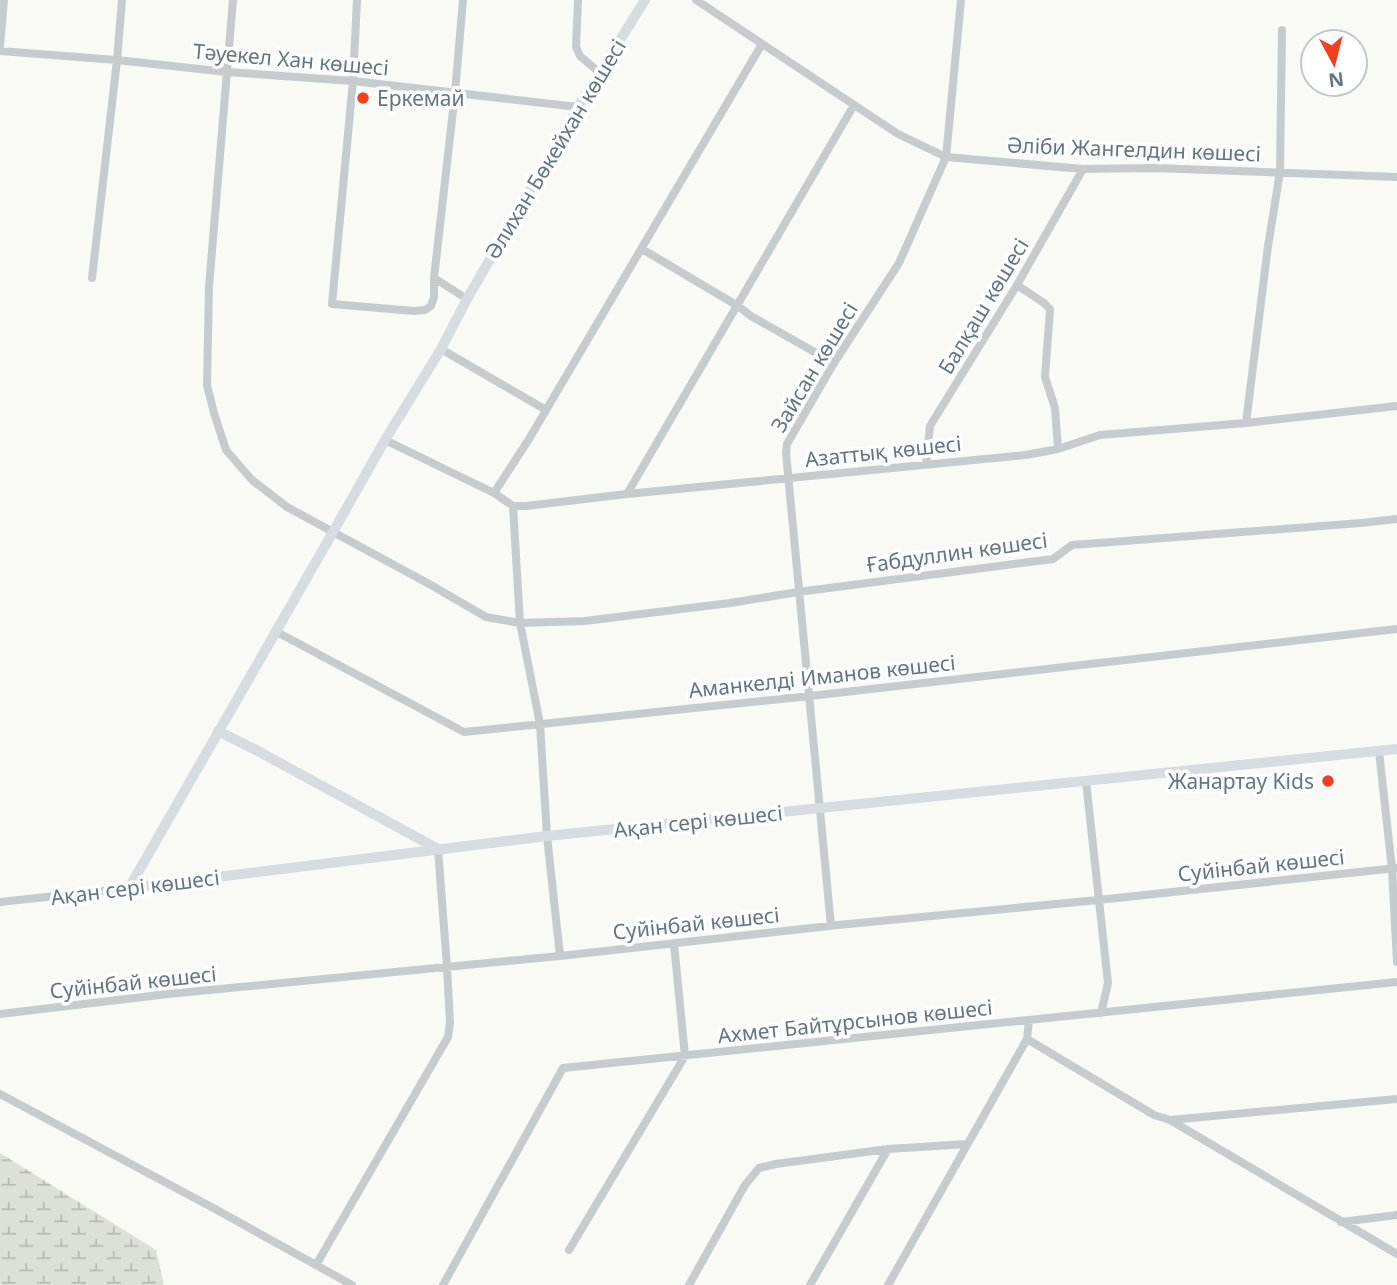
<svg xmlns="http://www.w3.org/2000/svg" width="1397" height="1285" viewBox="0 0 1397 1285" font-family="'Noto Sans',sans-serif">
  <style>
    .wetland { fill: url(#wetland-marsh) }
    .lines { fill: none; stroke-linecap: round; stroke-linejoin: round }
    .street { stroke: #c6cbce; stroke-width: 8 }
    .secondary { stroke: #d6dcdf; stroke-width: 10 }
    .poi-dot { fill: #f53f1a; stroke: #fff; stroke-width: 2.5 }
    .labels { text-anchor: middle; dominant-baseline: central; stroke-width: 7; stroke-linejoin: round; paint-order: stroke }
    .street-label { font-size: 21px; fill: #617784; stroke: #fff }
    .poi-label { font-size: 21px; fill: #617784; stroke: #fff; text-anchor: start }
  </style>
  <defs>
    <pattern id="wetland-marsh" width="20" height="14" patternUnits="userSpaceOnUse" patternTransform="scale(1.75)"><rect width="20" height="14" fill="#dbe1d6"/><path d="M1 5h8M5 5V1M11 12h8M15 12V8" fill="none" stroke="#b5bbb3"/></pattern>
  </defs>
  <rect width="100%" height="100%" fill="#f9f9f6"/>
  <!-- wetland -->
  <path class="wetland" d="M0,1153L156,1250L164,1285H0Z"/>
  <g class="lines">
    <!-- street -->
    <path class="street" d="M233,0L209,287L207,385L214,413L226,450L252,480L287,507L431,585L486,617L520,623L585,621L730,603L798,592L1053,559L1072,545L1361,523L1397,519
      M357,0L353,81L332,304L414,311L425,310L431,306L434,297V278
      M463,0L455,93L434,278L467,299
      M578,0L576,47L580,56L600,73
      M696,0L898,134L946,157L1083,169L1154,168L1397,177
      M0,46L4,0
      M0,51L117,60L227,72L353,81L578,107
      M642,249L738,306L751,316L834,363
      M92,278L117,60L122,0
      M1017,285L1044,303L1050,309L1045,377L1055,408L1058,449
      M441,349L546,410
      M1246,423L1268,246L1280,172L1282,30
      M385,440L494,493L513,506H526L627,494L1026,455L1058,449L1100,435L1246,423L1397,406
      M926,464L930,426L1017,285L1083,169
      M494,493L529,439L762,44
      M627,494L854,105
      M513,506L520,623L540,724L547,836L560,956
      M275,631L464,732L810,696L1397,629
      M1379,751L1392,869L1397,962
      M1086,781L1108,983L1101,1013
      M0,902L129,888
      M831,926L786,453L787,444L834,363L899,263L946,157L961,0
      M0,1014L168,994L560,956L838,925L1098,900L1397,868
      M1029,1021L1027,1039L1154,1115L1170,1120L1397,1254
      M0,1094L217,1210L352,1285
      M1170,1120L1397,1099
      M1341,1222L1397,1215
      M569,1250L685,1056L674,944
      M316,1265L448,1037L450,1023L447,967L438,849
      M443,1285L563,1068L1397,982
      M689,1285L745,1185L759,1168L776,1164L888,1149L967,1144
      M810,1285L888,1149
      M888,1285L1027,1039"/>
    <!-- secondary -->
    <path class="secondary" d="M218,731L256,750L438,849
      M129,888L547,836L1397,749
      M129,888L333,532L385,440L441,349L467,299L578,107L645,0"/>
  </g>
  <!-- markers -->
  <g class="poi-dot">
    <circle cx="363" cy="98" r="7"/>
    <circle cx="1328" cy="781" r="7"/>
  </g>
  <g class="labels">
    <!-- street labels -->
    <g class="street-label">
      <text transform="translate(291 59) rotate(5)">Тәуекел Хан көшесі</text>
      <text transform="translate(555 149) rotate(-59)">Әлихан Бөкейхан көшесі</text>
      <text transform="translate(1134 149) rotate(2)">Әліби Жангелдин көшесі</text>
      <text transform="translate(983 306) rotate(-59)">Балқаш көшесі</text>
      <text transform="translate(814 367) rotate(-59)">Зайсан көшесі</text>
      <text transform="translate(883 451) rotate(-6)">Азаттық көшесі</text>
      <text transform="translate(957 552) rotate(-8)">Ғабдуллин көшесі</text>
      <text transform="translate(822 676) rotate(-6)">Аманкелді Иманов көшесі</text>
      <text transform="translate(698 821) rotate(-6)">Ақан сері көшесі</text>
      <text transform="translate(1261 865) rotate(-6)">Суйінбай көшесі</text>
      <text transform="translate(135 887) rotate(-7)">Ақан сері көшесі</text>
      <text transform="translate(696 923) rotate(-6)">Суйінбай көшесі</text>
      <text transform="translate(133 982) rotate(-6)">Суйінбай көшесі</text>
      <text transform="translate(855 1021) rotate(-6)">Ахмет Байтұрсынов көшесі</text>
    </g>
    <!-- poi labels -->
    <g class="poi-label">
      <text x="377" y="98">Еркемай</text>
      <text x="1314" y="781" text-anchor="end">Жанартау Kids</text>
    </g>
  </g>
  <!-- north arrow -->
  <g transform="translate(1334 63) rotate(173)"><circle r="33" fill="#ffffff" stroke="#c0c9ce" stroke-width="2"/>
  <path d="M0-5L12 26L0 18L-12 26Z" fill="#f53f1a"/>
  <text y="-10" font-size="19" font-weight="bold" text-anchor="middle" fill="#617784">N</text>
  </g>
</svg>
